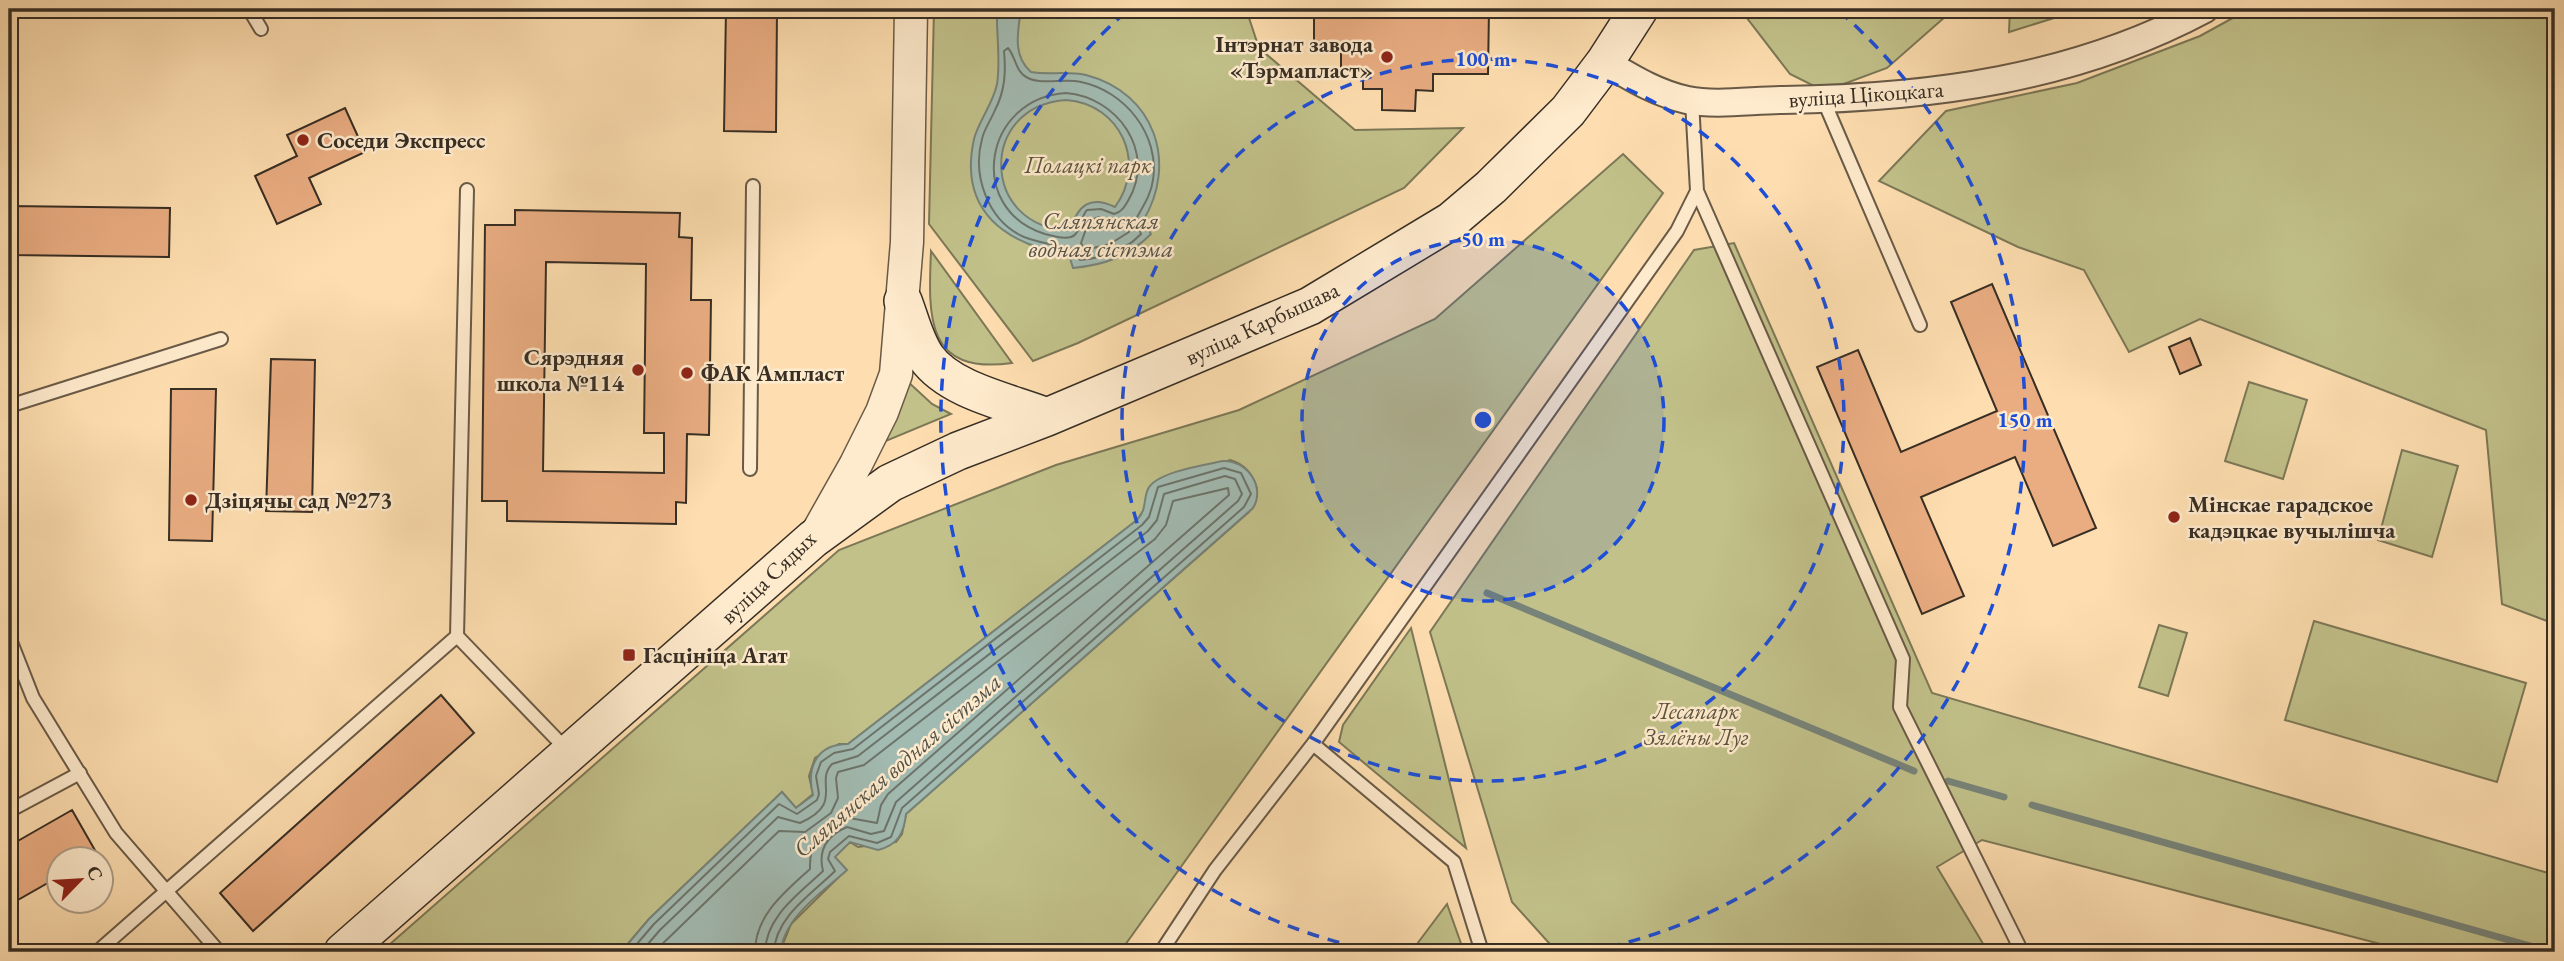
<svg xmlns="http://www.w3.org/2000/svg" width="2564" height="961" viewBox="0 0 2564 961" font-family="'EB Garamond',serif">
  <style>
    .green { fill: #c2c18a; stroke: #7c7857; stroke-width: 2 }
    .water { fill: #a2bbb2; stroke: #778379; stroke-width: 2; fill-rule: evenodd }
    .lines { fill: none; stroke-linecap: round; stroke-linejoin: round }
    .shore { stroke: #6c746b; stroke-width: 2 }
    .stream { stroke: #778379; stroke-width: 7 }
    .building { fill: #eaad82; stroke: #372e24; stroke-width: 2; fill-rule: evenodd }
    .service-casing { stroke: #695a47; stroke-width: 16 }
    .minor-casing { stroke: #695a47; stroke-width: 30 }
    .tertiary-casing { stroke: #695a47; stroke-width: 35 }
    .secondary-casing { stroke: #372e24; stroke-width: 40 }
    .service { stroke: #feeacc; stroke-width: 12 }
    .minor { stroke: #feeacc; stroke-width: 26 }
    .tertiary { stroke: #feeacc; stroke-width: 32 }
    .secondary { stroke: #feeacc; stroke-width: 37 }
    .ring { fill: none; stroke: #1d4ed8; stroke-width: 3.5; stroke-dasharray: 12 9 }
    .poi-dot { fill: #8f2418; stroke: #feeacc; stroke-width: 2.5 }
    .labels { text-anchor: middle; dominant-baseline: central; stroke-width: 5; stroke-linejoin: round; paint-order: stroke }
    .poi-label { font-size: 23px; font-weight: bold; fill: #372e24; stroke: #feeacc; text-anchor: start }
    .street-label { font-size: 23px; fill: #372e24; stroke: #feeacc }
    .park-label { font-size: 23px; font-style: italic; fill: #5a533e; stroke: #feeacc }
    .water-label { font-size: 24px; font-style: italic; fill: #525148; stroke: #feeacc }
    .centre { fill: #1d4ed8; stroke: #feeacc; stroke-width: 3.5 }
    .ring-label { font-size: 21px; text-anchor: middle; font-weight: bold; fill: #1d4ed8; stroke: #feeacc; stroke-width: 5; stroke-linejoin: round; paint-order: stroke }
  </style>
  <rect width="100%" height="100%" fill="#fedeb0"/>
  <filter id="stains"><feTurbulence type="fractalNoise" baseFrequency=".00286" numOctaves="4"/><feColorMatrix values="0 0 0 0 .2 0 0 0 0 .09 0 0 0 0 .02 0 0 0 .5 -.17"/></filter>
  <radialGradient id="worn" r=".72"><stop offset=".6" stop-color="#630" stop-opacity="0"/><stop offset="1" stop-color="#630" stop-opacity=".3"/></radialGradient>
  <!-- green -->
  <path class="green" d="M934,9H1246L1259,48L1355,130L1463,128L1404,188L1078,343L1033,361L929,224Z
    M1740,9H1954L1887,68L1841,85L1814,86L1790,74Z
    M2010,9H2083L2009,32Z
    M2249,9H2555V624L2502,604L2486,430L2200,319L2129,352L2084,270L2018,247L1879,181L1946,111L2077,83L2200,36Z
    M1623,154L1663,193L1120,952H781V949L791,924L846,870L834,857L850,842L858,847L896,842L902,834L906,814L1249,512L1257,488C1252,474 1245,464 1230,460L1147,493L1145,508L1137,520L848,744H839L815,758L809,776L813,794L796,808L782,792L649,919L621,952H381L839,550L1056,465L1239,410L1435,319Z
    M1734,243L1932,693L2555,875V952H2411L1982,840L1937,867L1988,952H1557L1512,902L1430,632L1694,250Z
    M931,251L1012,363C926,375 928,318 931,251Z
    M906,380L932,404L951,414L881,443Z
    M2249,382L2307,400L2283,479L2225,461Z
    M2402,450L2458,466L2432,557L2378,540Z
    M2314,621L2526,683L2497,782L2285,720Z
    M2159,625L2187,633L2168,696L2139,687Z
    M1411,628L1466,848L1339,742L1343,725Z
    M1447,904L1464,952H1411Z"/>
  <!-- water -->
  <path class="water" d="M997,9H1021C1018,31 1012,56 1031,72C1049,75 1067,71 1086,75C1155,93 1178,163 1143,221L1151,234C1128,257 1104,265 1073,268L1069,255C1006,244 958,212 974,139C979,120 993,104 997,84C1001,60 996,33 997,9ZM1066,100C1121,104 1147,163 1115,207C1090,195 1078,205 1070,230C981,229 977,106 1066,100Z
    M1223,461C1247,460 1266,487 1253,508L906,814C904,833 898,845 878,850L850,842L835,857L847,870C823,892 783,918 781,952H621L649,919L782,792L796,808L813,795C806,767 817,744 848,744L1137,520C1147,510 1143,500 1148,489C1156,472 1205,465 1223,461Z"/>
  <g class="lines">
    <!-- shore -->
    <path class="shore" d="M1008,48C1016,57 1015,72 1028,78C1042,85 1065,78 1081,82C1125,91 1160,135 1153,180C1151,195 1143,206 1136,219L1141,234C1125,251 1102,258 1080,260L1071,248C1055,245 1039,243 1024,237C988,221 972,176 982,139C984,129 991,120 995,110C1005,91 1006,72 1004,51Z
      M1066,93C1117,97 1156,151 1129,199C1125,206 1122,212 1114,214L1101,209L1087,210C1080,217 1081,234 1071,237C1064,239 1052,236 1045,234C965,209 984,98 1066,93Z
      M1099,217L1112,222L1125,220L1129,232L1110,244L1085,250L1081,243L1089,221Z
      M630,952L654,924L779,804L797,814L817,800L819,794L816,776L821,762L834,753L853,749L1142,525L1149,517L1158,487L1224,468L1241,473L1251,494L1244,507L902,808L891,837L877,843L849,836L830,852L828,859L835,871C812,894 775,917 774,952
      M641,952L660,930L778,817L800,823C845,803 814,783 832,764L858,756L1148,531L1157,520L1164,494L1225,476L1235,479L1242,494L1238,501L896,802L884,831L871,834L847,827C826,836 818,851 823,871C799,894 766,916 765,952
      M654,952L779,831L805,832L831,813L838,798L836,778L838,772L864,765L1155,539L1166,525L1173,501L1228,488L1229,495L888,794L881,805L877,823L844,817C820,826 809,845 810,869C785,892 755,915 755,952"/>
    <!-- stream -->
    <path class="stream" d="M1487,593L1914,771
      M1948,781L2004,797
      M2032,805L2551,952"/>
  </g>
  <!-- building -->
  <path class="building" d="M726,9H777L776,132L724,131Z
    M1314,9H1489L1488,74H1433V91L1416,90L1415,111L1382,110V89H1363V69L1341,68V46H1314Z
    M345,108L365,152L309,178L321,204L277,224L255,176L297,156L287,135Z
    M9,206L170,208L169,257L9,255Z
    M515,210L680,213L679,237L692,238L691,300H711L709,435L687,434L686,503L676,502V524L507,521V501H482L485,225H515ZM546,262L646,264L644,433H664V473L543,471Z
    M1992,284L2096,528L2053,546L2015,457L1921,497L1964,596L1922,614L1817,367L1858,350L1901,452L1997,411L1951,302Z
    M2190,338L2201,365L2180,374L2169,347Z
    M271,359L315,360L312,512L266,511Z
    M171,389H216L212,541L169,540Z
    M441,695L474,733L253,931L220,893Z
    M72,810L100,859H60V876L9,905V846Z"/>
  <g class="lines">
    <!-- service casing -->
    <g class="service-casing">
      <path id="service" d="M249,9L261,29
        M1823,99L1920,325
        M467,190L457,636L567,750
        M1697,191L1903,659L1900,707L2022,952
        M9,406L221,339
        M750,469L753,186
        M9,637L33,698L116,833L219,952
        M1313,744L1454,862L1482,952
        M9,811L80,773
        M97,952L457,636
        M1161,952L1215,870L1313,744L1677,231L1697,191L1692,101"/>
    </g>
    <!-- minor casing -->
    <g class="minor-casing">
      <path id="minor" d="M1605,62C1632,78 1656,93 1687,100C1716,106 1753,100 1783,100C1930,98 2074,79 2205,9"/>
    </g>
    <!-- tertiary casing -->
    <g class="tertiary-casing">
      <path id="tertiary" d="M816,535L856,464L882,412L896,374L907,242L911,9"/>
    </g>
    <!-- secondary casing -->
    <g class="secondary-casing">
      <path id="secondary" d="M903,301C910,319 915,341 926,357C950,391 1009,402 1047,417
        M343,952L813,539L890,483L958,451L1047,417L1310,306L1451,221L1491,187L1568,111L1605,62L1639,9"/>
    </g>
    <!-- service -->
    <use href="#service" class="service"/>
    <!-- minor -->
    <use href="#minor" class="minor"/>
    <!-- tertiary -->
    <use href="#tertiary" class="tertiary"/>
    <!-- secondary -->
    <use href="#secondary" class="secondary"/>
  </g>
  <!-- distance rings -->
  <circle cx="1483" cy="420" r="181" fill="#1d4ed8" fill-opacity=".12"/>
  <g class="ring">
    <circle cx="1483" cy="420" r="181"/>
    <circle cx="1483" cy="420" r="361"/>
    <path d="M1380 952A542 542 0 0 1 1127 11M1839 11A542 542 0 0 1 1586 952"/>
  </g>
  <!-- markers -->
  <g class="poi-dot">
    <circle cx="1387" cy="57" r="7"/>
    <circle cx="303" cy="140" r="7"/>
    <circle cx="638" cy="370" r="7"/>
    <circle cx="687" cy="373" r="7"/>
    <circle cx="191" cy="500" r="7"/>
    <circle cx="2174" cy="517" r="7"/>
    <rect x="622" y="648" width="14" height="14" rx="3.5"/>
  </g>
  <g class="labels">
    <!-- poi labels -->
    <g class="poi-label">
      <text x="1373" y="44" text-anchor="end">Інтэрнат завода<tspan x="1373" dy="26">«Тэрмапласт»</tspan></text>
      <text x="317" y="140">Соседи Экспресс</text>
      <text x="624" y="357" text-anchor="end">Сярэдняя<tspan x="624" dy="26">школа №114</tspan></text>
      <text x="701" y="373">ФАК Ампласт</text>
      <text x="205" y="500">Дзіцячы сад №273</text>
      <text x="2188" y="504">Мінскае гарадское<tspan x="2188" dy="26">кадэцкае вучылішча</tspan></text>
      <text x="643" y="655">Гасцініца Агат</text>
    </g>
    <!-- street labels -->
    <g class="street-label">
      <text transform="translate(1866 94) rotate(-4)">вуліца Цікоцкага</text>
      <text transform="translate(1262 323) rotate(-25)">вуліца Карбышава</text>
      <text transform="translate(768 577) rotate(-44)">вуліца Сядых</text>
    </g>
    <!-- park labels -->
    <g class="park-label">
      <text x="1088" y="165">Полацкі парк</text>
      <text x="1696" y="711">Лесапарк<tspan x="1696" dy="26">Зялёны Луг</tspan></text>
    </g>
    <!-- water labels -->
    <g class="water-label">
      <text x="1101" y="220">Сляпянская<tspan x="1101" dy="28">водная сістэма</tspan></text>
      <text transform="translate(897 765) rotate(-41)">Сляпянская водная сістэма</text>
    </g>
  </g>
  <circle cx="1483" cy="420" r="10" class="centre"/>
  <g class="ring-label">
    <text x="1483" y="66">100 m</text>
    <text x="1483" y="246">50 m</text>
    <text x="2025" y="427">150 m</text>
  </g>
  <!-- margin -->
  <rect width="2564" height="961" fill="none" stroke="#fedeb0" stroke-width="35"/>
  <rect x="10" y="10" width="2543" height="940" fill="none" stroke="#372e24" stroke-width="3.5"/>
  <rect x="18" y="18" width="2529" height="926" fill="none" stroke="#372e24" stroke-width="2"/>
  <!-- north arrow -->
  <g transform="translate(80 880) rotate(65)"><circle r="33" fill="#feeacc" stroke="#ae9f89" stroke-width="2"/>
  <path d="M0-5L12 26L0 18L-12 26Z" fill="#8f2418"/>
  <text y="-10" font-size="19" font-weight="bold" text-anchor="middle" fill="#372e24">С</text>
  </g>
  <rect width="100%" height="100%" filter="url(#stains)"/>
  <rect width="100%" height="100%" fill="url(#worn)"/>
</svg>
